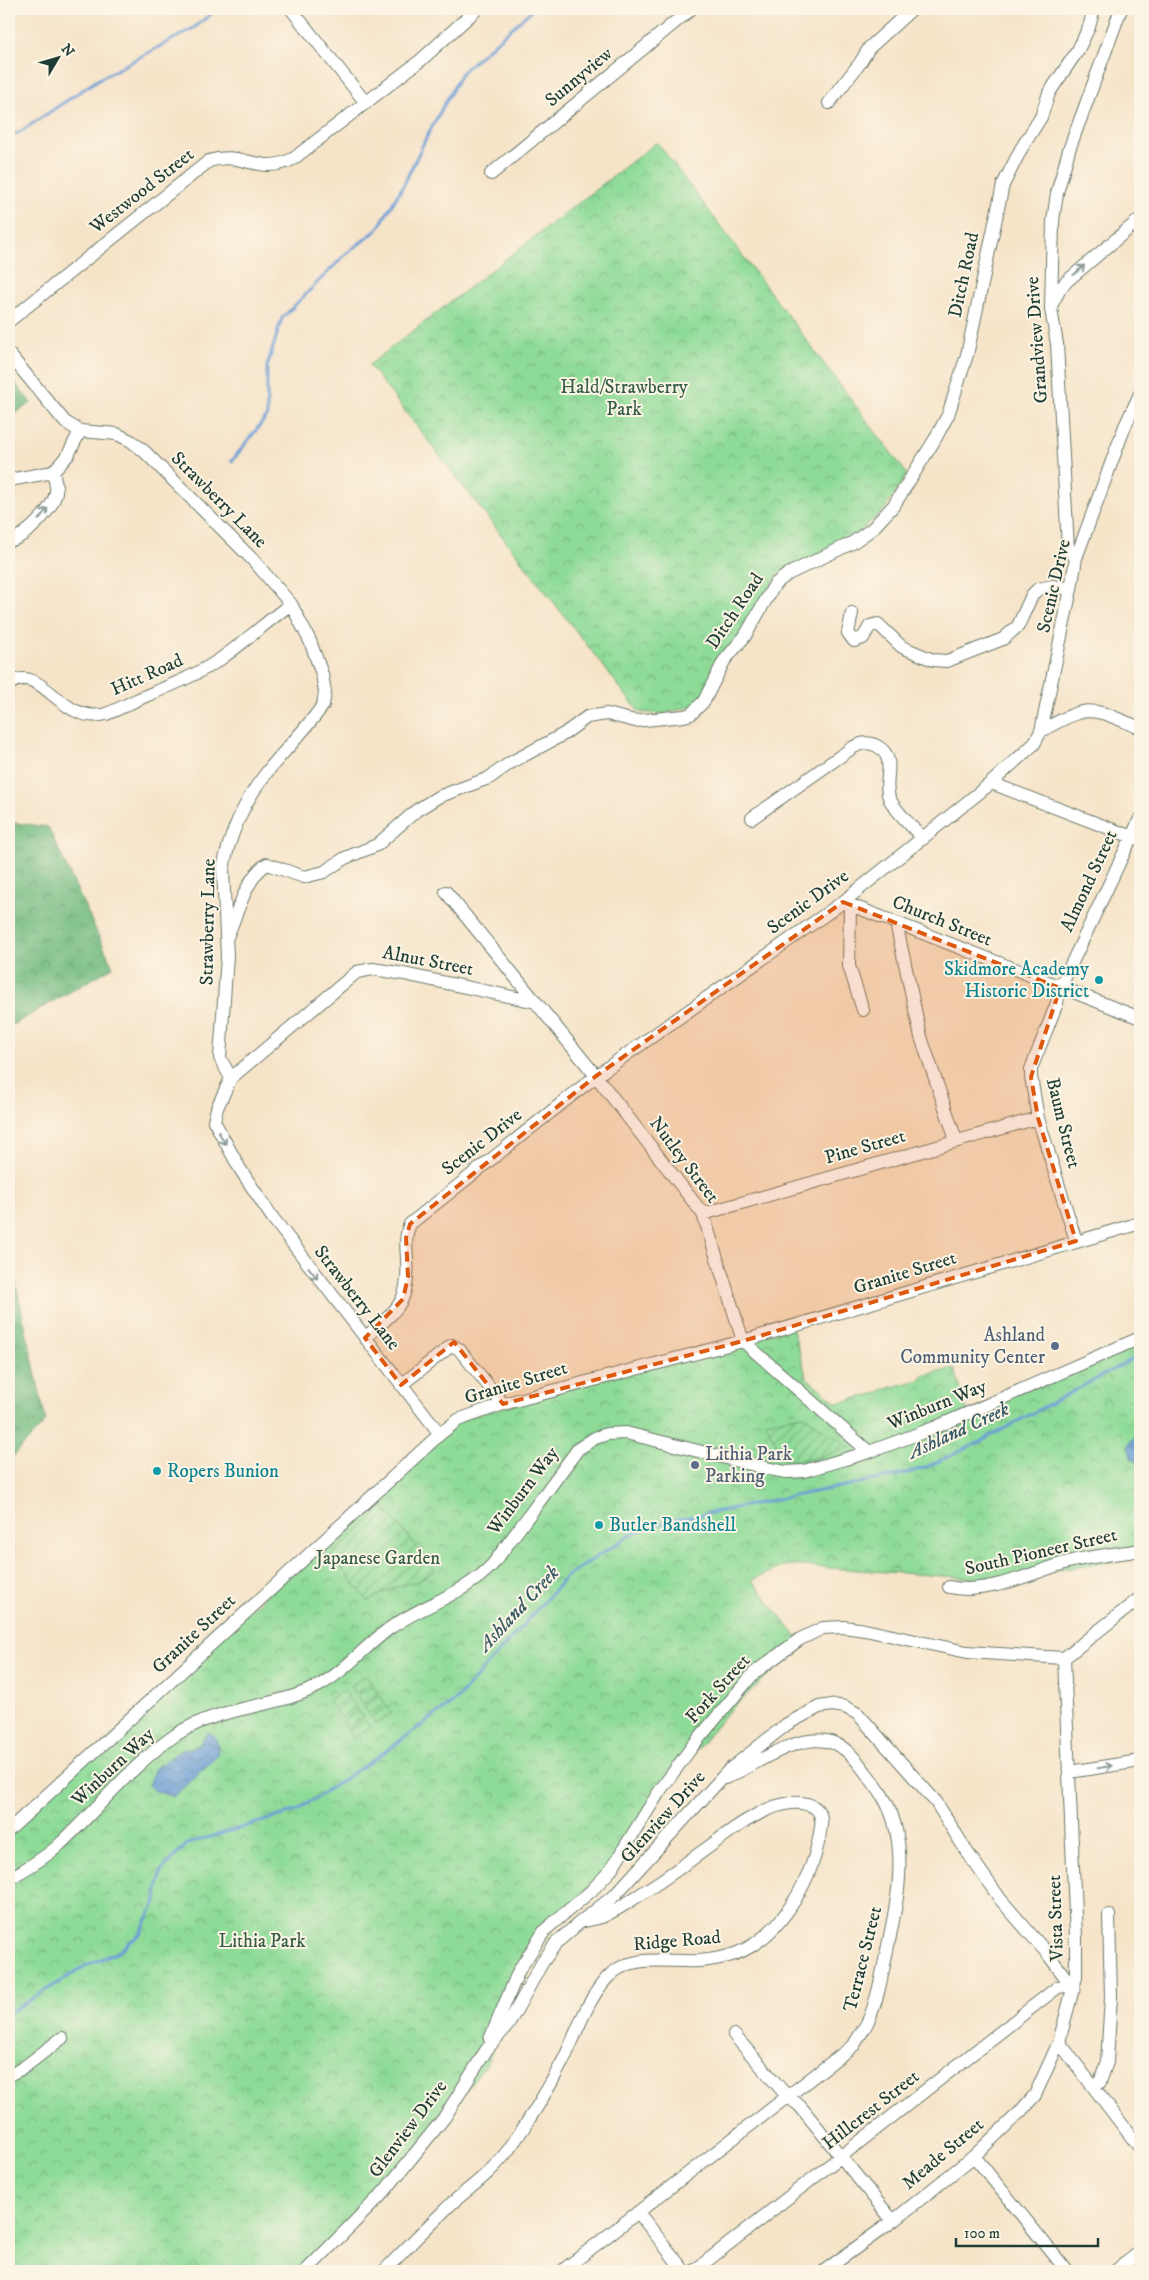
<svg xmlns="http://www.w3.org/2000/svg" width="1149" height="2280" viewBox="0 0 1149 2280" font-family="'IM FELL DW Pica',serif">
  <style>
    .forest { fill: url(#forest-crowns); stroke: #487c5a }
    .park { fill: url(#park-crowns); stroke: #568c66 }
    .garden { fill: url(#garden-furrows); stroke: #568c66 }
    .pitch { fill: #8edb98; stroke: #568c66 }
    .water { fill: url(#water-waves); stroke: #446e85 }
    .lines { fill: none; stroke-linecap: round; stroke-linejoin: round }
    .stream { stroke: #6a9ed6; stroke-width: 3 }
    .minor-casing { stroke: #6a7768; stroke-width: 14 }
    .minor { stroke: #fff; stroke-width: 12 }
    .oneway { stroke: #8f9e9a }
    .marked { fill: #de580e; fill-opacity: 0.2; stroke: #de580e; stroke-width: 4; stroke-dasharray: 10 6; stroke-linejoin: round }
    .culture-dot { fill: #0f9aa8; stroke: #fcf5e5; stroke-width: 2 }
    .service-dot { fill: #5c6f8a; stroke: #fcf5e5; stroke-width: 2 }
    .labels { text-anchor: middle; dominant-baseline: central; stroke-width: 4; stroke-linejoin: round; paint-order: stroke }
    .street-label { font-size: 19px; fill: #1f3d34; stroke: #fcf5e5 }
    .park-label { font-size: 19px; fill: #355d48; stroke: #fcf5e5 }
    .culture-label { font-size: 19px; fill: #0d838f; stroke: #fcf5e5; text-anchor: start }
    .service-label { font-size: 19px; fill: #4e5e75; stroke: #fcf5e5; text-anchor: end }
    .water-label { font-size: 20px; font-style: italic; fill: #365a65; stroke: #fcf5e5 }
  </style>
  <defs>
    <pattern id="forest-crowns" width="20" height="18" patternUnits="userSpaceOnUse" patternTransform="scale(1.25)"><rect width="20" height="18" fill="#72bb80"/><path d="M2 6a3 3 0 1 1 6 0M12 15a3 3 0 1 1 6 0" fill="none" stroke="#5d996a"/></pattern>
    <pattern id="park-crowns" width="20" height="18" patternUnits="userSpaceOnUse" patternTransform="scale(1.25)"><rect width="20" height="18" fill="#8edb98"/><path d="M2 6a3 3 0 1 1 6 0M12 15a3 3 0 1 1 6 0" fill="none" stroke="#73b37d"/></pattern>
    <pattern id="garden-furrows" width="10" height="10" patternUnits="userSpaceOnUse" patternTransform="scale(1.25)"><rect width="10" height="10" fill="#8edb98"/><path d="M-1 1l2-2M0 10L10 0M9 11l2-2" fill="none" stroke="#73b37d"/></pattern>
    <pattern id="water-waves" width="16" height="10" patternUnits="userSpaceOnUse" patternTransform="scale(1.25)"><rect width="16" height="10" fill="#6a9ed6"/><path d="M0 5q4-4 8 0t8 0" fill="none" stroke="#5782ae"/></pattern>
  </defs>
  <rect width="100%" height="100%" fill="#fcf5e5"/>
  <filter id="ink" filterUnits="userSpaceOnUse"><feTurbulence type="fractalNoise" baseFrequency=".02" numOctaves="2"/><feDisplacementMap in="SourceGraphic" scale="10" xChannelSelector="R" yChannelSelector="G"/><feConvolveMatrix kernelMatrix="1 2 1 2 8 2 1 2 1" color-interpolation-filters="sRGB"/></filter>
  <filter id="wash" filterUnits="userSpaceOnUse"><feTurbulence type="fractalNoise" baseFrequency=".0096" numOctaves="4" result="noise"/><feDisplacementMap in="SourceGraphic" scale="20" xChannelSelector="R" yChannelSelector="G"/><feGaussianBlur stdDeviation="1.12" result="paint"/><feColorMatrix in="noise" values="0 0 0 0 0 0 0 0 0 0 0 0 0 0 0 0 0 1.4 0 .05"/><feComposite in="paint" operator="in"/></filter>
  <g filter="url(#wash)">
    <rect width="100%" height="100%" fill="#f6e4c9"/>
    <!-- forest -->
    <path class="forest" d="M9,375L31,403L9,417Z
      M9,822L48,827L113,967L9,1027Z
      M9,1253L46,1421L9,1461Z"/>
    <!-- park -->
    <path class="park" d="M657,142L907,474L885,509L851,539L778,574L697,705L663,714L639,712L369,365Z
      M792,1327L807,1378L837,1403L882,1392V1390L923,1379L922,1376L954,1368L968,1413L1140,1338V1557L999,1580L787,1565L752,1580L802,1644L727,1713L669,1785L627,1855L559,1922L529,1958L487,2063L428,2139L306,2271H9V1830L458,1420Z"/>
    <!-- garden -->
    <path class="garden" d="M803,1415L850,1448L811,1459L786,1462L765,1422Z
      M384,1507L435,1570L419,1581L393,1588L368,1601L331,1555Z"/>
    <!-- pitch -->
    <path class="pitch" d="M366,1675L371,1682L355,1694L350,1686Z
      M373,1685L378,1693L362,1704L357,1696Z
      M344,1690L349,1697L333,1708L328,1701Z
      M380,1695L385,1703L369,1714L364,1706Z
      M351,1700L356,1707L340,1718L335,1711Z
      M387,1706L392,1713L376,1724L371,1717Z
      M358,1710L363,1717L347,1729L342,1721Z
      M365,1720L370,1727L354,1739L349,1731Z"/>
    <!-- water -->
    <path class="water" d="M1140,1431V1466L1131,1458L1128,1445Z
      M208,1732C218,1735 220,1748 216,1757L173,1797L153,1790L148,1785L155,1768L181,1750L190,1749L200,1744Z"/>
    <g class="lines">
      <!-- stream -->
      <path class="stream" d="M9,137L20,132L99,79L194,28L217,9
        M232,461L267,416V367L282,318L347,253L377,230L403,186L428,134L462,72L533,9
        M9,2013L85,1966L116,1953L140,1934L156,1901L161,1871L187,1844L296,1811L386,1751L455,1701L567,1576L630,1535L665,1522L899,1475L924,1468L974,1445L1140,1355"/>
    </g>
  </g>
  <g filter="url(#ink)">
    <g class="lines">
      <!-- minor casing -->
      <g class="minor-casing">
        <path id="minor" d="M291,9L366,103
          M829,103L860,63L869,48L912,9
          M491,174L691,9
          M1052,304L1060,289L1067,281L1140,219
          M9,321L209,161C243,150 258,176 293,159L421,60L477,9
          M9,354L65,422L80,431L117,434L131,441L144,451L253,560L291,604L310,641L322,674L325,692L323,705C306,730 283,751 264,776C244,802 228,838 223,870L227,956L220,1058L231,1078
          M9,480L53,472L68,455L80,431
          M9,541C26,537 53,510 56,492C57,486 54,478 53,472
          M1076,558L1068,548L1057,344L1051,309L1053,221L1057,193L1069,150L1121,9
          M852,613L848,633L854,641L863,638L870,626L878,624L902,647L933,660L947,661L1003,639L1018,626L1032,595L1038,589L1053,586L1071,589
          M9,684C43,661 60,726 106,714C118,710 129,703 141,698C167,687 195,676 219,660C244,643 266,622 291,604
          M1041,731C1091,703 1089,707 1140,728
          M991,783L1140,840
          M752,818L852,748C860,743 868,741 877,746C899,758 881,782 890,800C898,814 912,826 923,839
          M446,892L596,1076L703,1214L743,1341L869,1452
          M843,902L1140,1018
          M850,905L849,966L863,1010
          M896,923L921,1037L956,1140
          M227,937C236,917 247,875 267,864L304,877L324,872L345,858L377,845L417,810L438,797L489,778L510,763L564,734L587,717L607,714L635,721L684,716L691,714L704,701L724,661L745,636L775,584L788,574L852,543L872,529L894,505L934,441L948,415L967,355L1003,185L1021,149L1041,117L1049,93L1078,50L1089,27L1094,9
          M703,1214L1038,1118
          M1076,1241L1038,1118L1031,1077V1069L1057,1003L1060,988L1140,819
          M365,1338C397,1309 410,1304 407,1258C406,1245 405,1235 410,1224L596,1076L843,902L991,783L1034,744L1041,731L1071,589L1076,558L1125,426L1140,394
          M401,1385L452,1345L459,1349L503,1404
          M440,1434L272,1217L240,1169L214,1121L217,1108L231,1078L357,972L373,969L404,974L536,1002
          M949,1587C986,1596 1033,1572 1068,1562C1091,1556 1117,1554 1140,1550
          M1064,1658L1076,1937V1977L1059,2042L1140,2148
          M1069,1772L1140,1761
          M9,1830L440,1434L458,1420L503,1404L743,1341L1140,1223
          M9,1879C25,1869 44,1859 59,1845C99,1808 131,1765 177,1734C222,1705 272,1709 316,1687C344,1673 365,1646 390,1628C424,1604 464,1595 493,1564L578,1449L595,1438L607,1434L626,1433L770,1469L786,1472L804,1471L869,1452L934,1428L1140,1338
          M734,2035L787,2096L800,2106L893,2221
          M490,2039L519,1970L545,1930L591,1891L610,1871L659,1792L694,1744L754,1673L800,1639L823,1628L844,1627L865,1630L967,1652L1064,1658L1140,1598
          M9,2075L23,2068L62,2038
          M1094,2087L1100,2082L1107,2062L1111,1997L1109,1915
          M974,2156L1067,2271
          M638,2212L684,2271
          M306,2271L383,2193L444,2118L487,2049L508,2025L542,1963L556,1943L579,1923L615,1895L729,1770L787,1724L819,1707L832,1705L845,1707L858,1714L936,1802L967,1852L1001,1900L1047,1953L1074,1989
          M384,2271C406,2248 429,2225 452,2203C472,2186 493,2171 509,2149C529,2121 548,2090 564,2059C577,2032 587,2000 607,1978C630,1952 668,1963 699,1961C711,1960 723,1958 735,1954C783,1936 815,1875 821,1826C825,1796 786,1801 769,1809C745,1819 724,1836 703,1851C676,1871 648,1890 619,1908L602,1917L585,1921
          M562,2271L854,2045C859,2036 865,2028 869,2019C877,2001 881,1980 885,1960C894,1916 907,1867 894,1822C889,1803 878,1788 866,1773C856,1759 844,1744 826,1741C794,1735 754,1766 725,1778
          M694,2271L1058,1987L1066,1986L1074,1989
          M824,2271L893,2221L974,2156L1020,2112L1035,2095L1059,2042
          M1115,2271L1140,2252"/>
      </g>
      <!-- minor -->
      <use href="#minor" class="minor"/>
    </g>
    <!-- one-way arrows -->
    <defs><path id="oneway-shaft" d="M-6 0H5M1.5-3L5.5 0L1.5 3" fill="none" stroke-width="1.6" stroke-linecap="round" stroke-linejoin="round" transform="scale(1.25)"/></defs>
    <g class="oneway">
      <use href="#oneway-shaft" transform="translate(1079 270) rotate(-42)"/>
      <use href="#oneway-shaft" transform="translate(43 514) rotate(-52)"/>
      <use href="#oneway-shaft" transform="translate(222 1138) rotate(59)"/>
      <use href="#oneway-shaft" transform="translate(313 1273) rotate(52)"/>
      <use href="#oneway-shaft" transform="translate(1105 1767) rotate(-9)"/>
    </g>
  </g>
  <!-- marked area -->
  <path class="marked" d="M843,902L1060,988L1031,1077L1038,1118L1076,1241L743,1341L503,1404L454,1342L401,1385L365,1338L403,1299L408,1277L406,1238L410,1224L596,1076Z"/>
  <!-- markers -->
  <g class="culture-dot">
    <circle cx="1099" cy="980" r="5"/>
    <circle cx="157" cy="1471" r="5"/>
    <circle cx="599" cy="1525" r="5"/>
  </g>
  <g class="service-dot">
    <circle cx="1055" cy="1346" r="5"/>
    <circle cx="695" cy="1465" r="5"/>
  </g>
  <g class="labels">
    <!-- street labels -->
    <g class="street-label">
      <text transform="translate(579 77) rotate(-40)">Sunnyview</text>
      <text transform="translate(142 191) rotate(-38)">Westwood Street</text>
      <text transform="translate(964 275) rotate(-78)">Ditch Road</text>
      <text transform="translate(1037 340) rotate(-94)">Grandview Drive</text>
      <text transform="translate(219 500) rotate(45)">Strawberry Lane</text>
      <text transform="translate(1054 586) rotate(-77)">Scenic Drive</text>
      <text transform="translate(735 611) rotate(-56)">Ditch Road</text>
      <text transform="translate(147 675) rotate(-24)">Hitt Road</text>
      <text transform="translate(1089 881) rotate(-65)">Almond Street</text>
      <text transform="translate(808 902) rotate(-36)">Scenic Drive</text>
      <text transform="translate(942 921) rotate(22)">Church Street</text>
      <text transform="translate(208 922) rotate(-89)">Strawberry Lane</text>
      <text transform="translate(428 961) rotate(11)">Alnut Street</text>
      <text transform="translate(1063 1123) rotate(76)">Baum Street</text>
      <text transform="translate(482 1142) rotate(-38)">Scenic Drive</text>
      <text transform="translate(865 1147) rotate(-16)">Pine Street</text>
      <text transform="translate(684 1160) rotate(53)">Nutley Street</text>
      <text transform="translate(905 1273) rotate(-17)">Granite Street</text>
      <text transform="translate(357 1298) rotate(52)">Strawberry Lane</text>
      <text transform="translate(516 1383) rotate(-17)">Granite Street</text>
      <text transform="translate(937 1405) rotate(-22)">Winburn Way</text>
      <text transform="translate(523 1491) rotate(-53)">Winburn Way</text>
      <text transform="translate(1041 1552) rotate(-13)">South Pioneer Street</text>
      <text transform="translate(194 1634) rotate(-43)">Granite Street</text>
      <text transform="translate(718 1689) rotate(-48)">Fork Street</text>
      <text transform="translate(113 1767) rotate(-43)">Winburn Way</text>
      <text transform="translate(663 1817) rotate(-48)">Glenview Drive</text>
      <text transform="translate(1056 1918) rotate(-92)">Vista Street</text>
      <text transform="translate(677 1941) rotate(-5)">Ridge Road</text>
      <text transform="translate(863 1959) rotate(-76)">Terrace Street</text>
      <text transform="translate(871 2110) rotate(-38)">Hillcrest Street</text>
      <text transform="translate(408 2129) rotate(-53)">Glenview Drive</text>
      <text transform="translate(943 2154) rotate(-40)">Meade Street</text>
    </g>
    <!-- park labels -->
    <g class="park-label">
      <text x="624" y="387">Hald/Strawberry<tspan x="624" dy="22">Park</tspan></text>
      <text x="378" y="1558">Japanese Garden</text>
      <text x="262" y="1941">Lithia Park</text>
    </g>
    <!-- culture labels -->
    <g class="culture-label">
      <text x="1089" y="969" text-anchor="end">Skidmore Academy<tspan x="1089" dy="22">Historic District</tspan></text>
      <text x="167" y="1471">Ropers Bunion</text>
      <text x="609" y="1525">Butler Bandshell</text>
    </g>
    <!-- service labels -->
    <g class="service-label">
      <text x="1045" y="1335">Ashland<tspan x="1045" dy="22">Community Center</tspan></text>
      <text x="705" y="1454" text-anchor="start">Lithia Park<tspan x="705" dy="22">Parking</tspan></text>
    </g>
    <!-- water labels -->
    <g class="water-label">
      <text transform="translate(959 1431) rotate(-25)">Ashland Creek</text>
      <text transform="translate(519 1609) rotate(-47)">Ashland Creek</text>
    </g>
  </g>
  <!-- margin -->
  <rect width="1149" height="2280" fill="none" stroke="#fcf5e5" stroke-width="30"/>
  <!-- north arrow -->
  <g transform="translate(58 58) rotate(52)" stroke="#fcf5e5" stroke-width="4" paint-order="stroke">
  <path d="M0-4L9 19L0 12L-9 19Z" fill="#1f3d34"/>
  <text y="-8" font-size="14" font-weight="bold" text-anchor="middle" fill="#1f3d34">N</text>
  </g>
  <!-- scale -->
  <path d="M956 2238v8h142v-8" fill="none" stroke="#1f3d34" stroke-width="2.5"/>
  <text x="964" y="2238" font-size="15" fill="#1f3d34" stroke="#fcf5e5" stroke-width="4" paint-order="stroke">100 m</text>
</svg>
